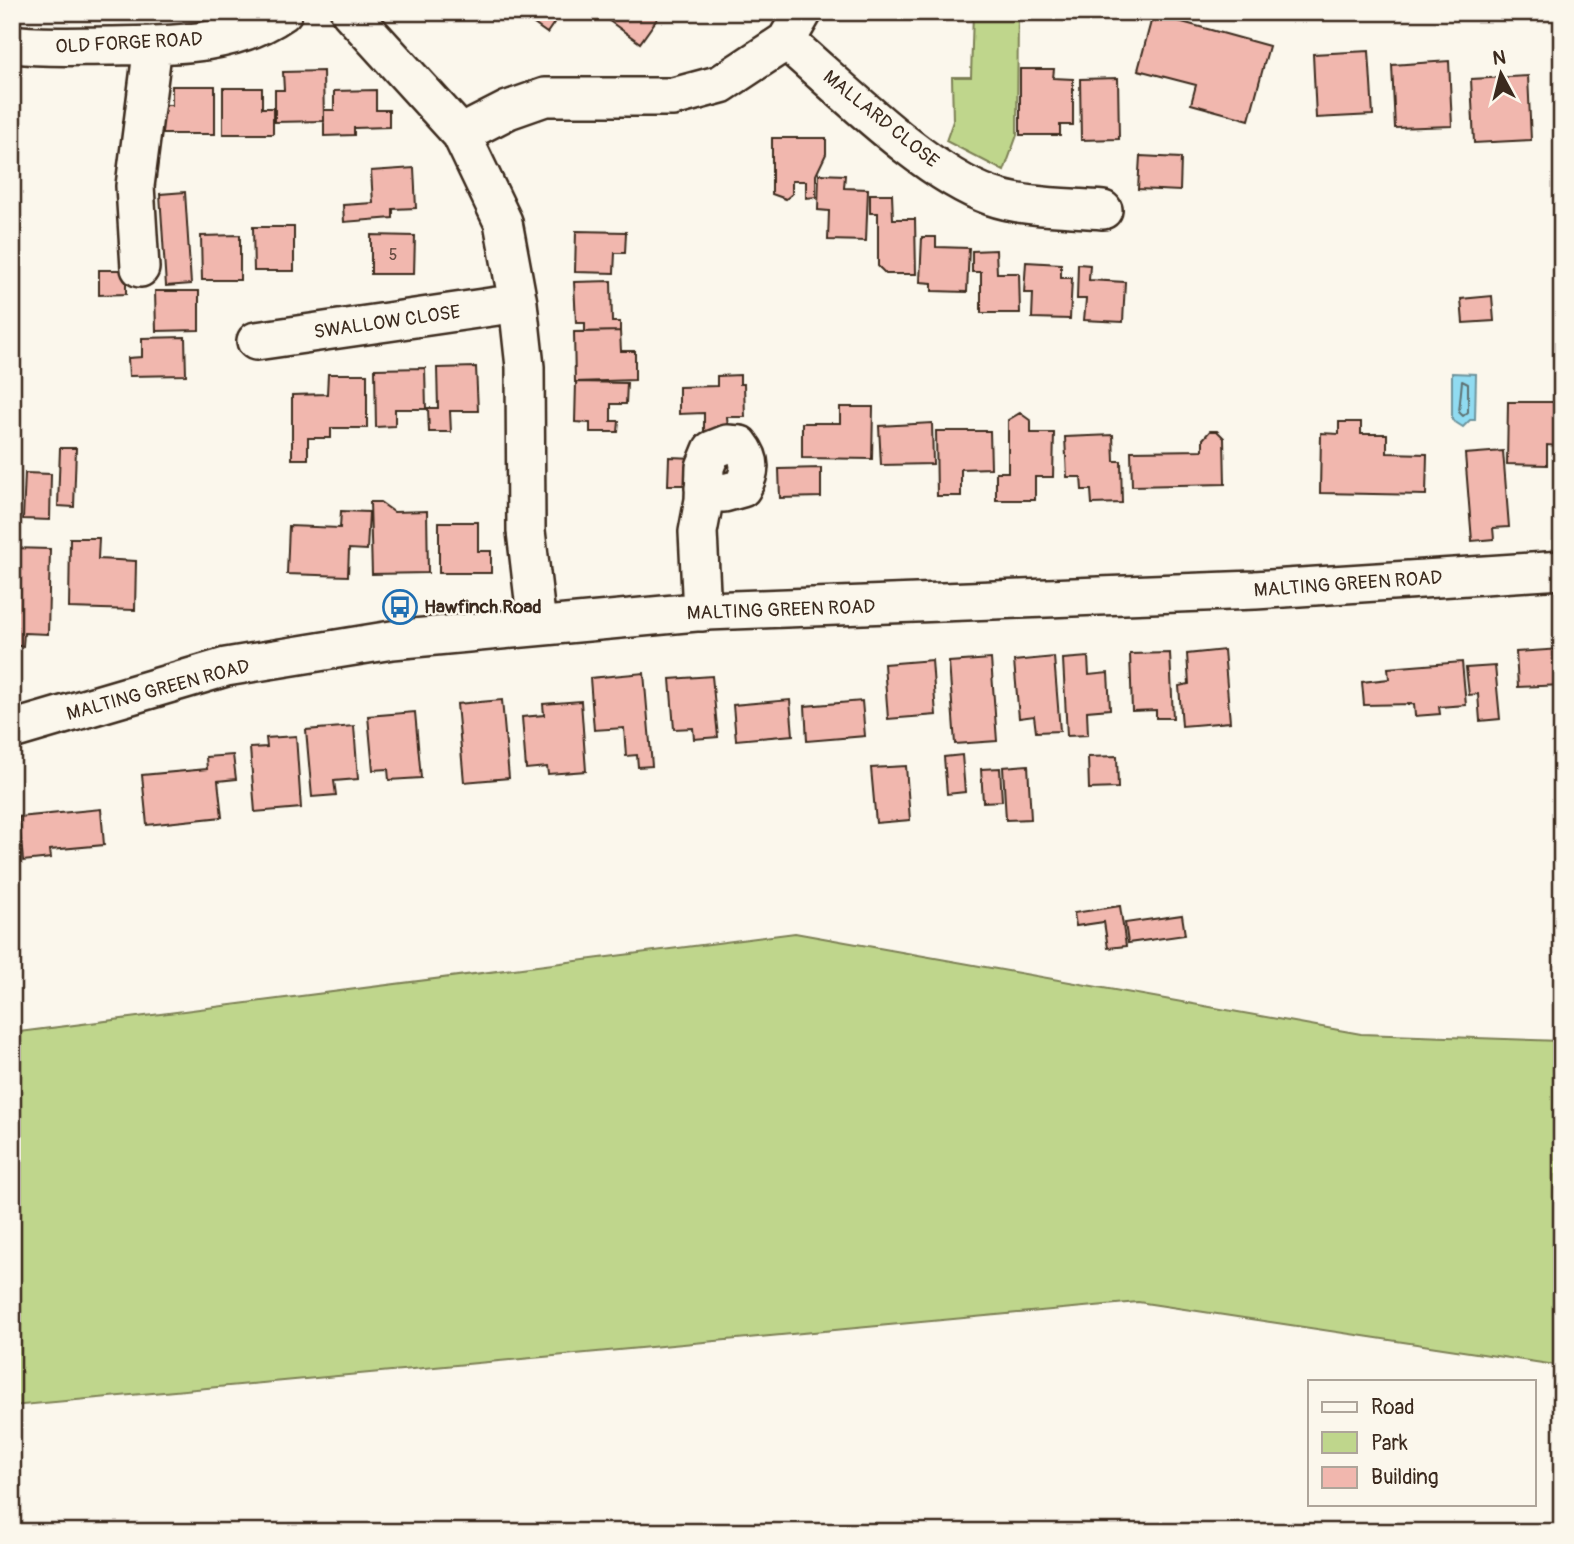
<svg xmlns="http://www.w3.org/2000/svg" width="1574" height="1544" viewBox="0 0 1574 1544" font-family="Pangolin,sans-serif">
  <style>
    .green { fill: #bfd68c; stroke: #7d8055; stroke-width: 2 }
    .water { fill: #90dbf1; stroke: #6e949d; stroke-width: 2 }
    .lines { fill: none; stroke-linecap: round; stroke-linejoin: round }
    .shore { stroke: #5d7172; stroke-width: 2 }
    .building { fill: #f1b7ae; stroke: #3b2a1e; stroke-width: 2 }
    .minor-casing { stroke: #3b2a1e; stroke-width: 42 }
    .minor { stroke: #fbf7ec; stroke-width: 37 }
    .labels { text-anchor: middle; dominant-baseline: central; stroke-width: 5; stroke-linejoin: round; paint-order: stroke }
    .number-label { font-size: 16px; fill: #684d42 }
    .street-label { font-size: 19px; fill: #3b2a1e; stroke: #fbf7ec }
    .poi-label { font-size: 19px; font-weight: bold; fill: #3b2a1e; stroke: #fbf7ec; text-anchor: start }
  </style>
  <rect width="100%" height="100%" fill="#fbf7ec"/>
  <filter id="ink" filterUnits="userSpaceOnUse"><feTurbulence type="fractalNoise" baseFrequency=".0143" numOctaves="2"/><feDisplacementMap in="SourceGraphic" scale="14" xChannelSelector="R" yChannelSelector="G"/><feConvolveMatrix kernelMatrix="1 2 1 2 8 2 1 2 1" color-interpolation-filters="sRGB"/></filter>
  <g filter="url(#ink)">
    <!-- green -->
    <path class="green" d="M973,12H1018L1017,135L1004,171L946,141L953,121L952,77H971Z
      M795,933L1361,1034L1562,1041V1366L1138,1302L12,1406V1033Z"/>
    <!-- water -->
    <path class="water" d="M1452,373L1476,374L1475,420H1470L1463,427L1452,420Z"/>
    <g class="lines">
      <!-- shore -->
      <path class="shore" d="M1462,381L1468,384V412L1463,416L1459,412Z"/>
    </g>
    <!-- building -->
    <path class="building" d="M517,12H573L568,19L560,14L547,33Z
      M597,12H662L640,43Z
      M1153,14L1269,46L1249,120L1191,104L1196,85L1138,70Z
      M1369,51L1373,115L1316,118L1313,54Z
      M1449,61L1452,126L1395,128L1392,65Z
      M1020,69H1054L1053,78L1073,79V125H1060V135H1020Z
      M323,71L324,121L275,122V90H284L283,72Z
      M1528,76L1531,140L1474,143L1471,79Z
      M1118,78L1119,139L1081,140L1080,79Z
      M172,86H215V134H158L159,105H172Z
      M223,88H262V108H273V134H223Z
      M376,90V110H389V127L354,128V135L324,136V110H334V91Z
      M1556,125H1562V189H1559Z
      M772,138H826V154L816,175V197L806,198V181H792V194L786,199L772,194Z
      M1140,156L1181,158L1180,191L1138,189Z
      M414,168L416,208L393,209V218L344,222L343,205L373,203L371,171Z
      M819,174L845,175L844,188L868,189L866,241L828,240L829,211L818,210Z
      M185,192L191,284L166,286L160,194Z
      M870,194H892L893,219H915L916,274H886L878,266V213H870Z
      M253,227H294V271H254Z
      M576,231L626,232L625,253H615L614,273L575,272Z
      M240,235V280H202L201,236Z
      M371,235L415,236L414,274H371Z
      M922,237H936V247L969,248L967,292L932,291V283L920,282Z
      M996,250L997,273H1019L1020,313H981V272H972V251Z
      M1026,262L1061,264V278H1072L1070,319L1032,318L1033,293H1024Z
      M1078,264L1090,265L1089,280L1125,282L1123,322L1084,320L1086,299H1077Z
      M99,270H126V294L99,295Z
      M611,281L612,322H620V331L585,332V323H576L574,282Z
      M155,291H199V330L156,331Z
      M1492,296L1494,321L1463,323L1461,299Z
      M620,331L621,351H635V380L575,382L574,332Z
      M185,337L186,375L129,376L128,358L142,357V338Z
      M476,367L478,411H450L451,432H429L428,408H438L437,368Z
      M425,368L426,409H395V426L376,427L375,369Z
      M328,374H367V428H331V438H308V459H292V395L327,394Z
      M740,375V384H744L745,417H727L728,430L704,431V413L679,414V387L717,386V376Z
      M576,382L627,383L626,404H611V421H619L618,432H590V423L575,422Z
      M1508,402H1559V446L1547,445V465L1507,464Z
      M840,407H873L872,459L802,458V423H840Z
      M1020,413L1031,421V433H1054L1053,477H1035V500H996V472H1008V420Z
      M1339,422H1361V434H1387V453L1427,454L1426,495L1320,493L1321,433L1339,434Z
      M932,423L933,464L881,465L879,426Z
      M936,431H990L991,468L961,469V496H937Z
      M1210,431H1217L1224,438L1225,484L1132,486L1131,451L1203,450V439Z
      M1113,435L1114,461H1121L1122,503L1092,504L1091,490H1082L1081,477H1067L1065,437Z
      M60,448H76L74,507L58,506Z
      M1503,451L1509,527L1493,528L1494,539L1472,541L1465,454Z
      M669,457L696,458V485H668Z
      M821,468V497L780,498L779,469Z
      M25,473L51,474L50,520L23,519Z
      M370,502H380L394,512L427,511L428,573L372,574Z
      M341,511L369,512L367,550L349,549L348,576L287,574L289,526L340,528Z
      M1562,515V544H1560L1558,516Z
      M439,522H478V551H491V573H439Z
      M70,538H99L98,559L136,561L135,610L69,608Z
      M12,548L50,549L48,634L24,633L23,646H12Z
      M1562,649V685L1518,687L1516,652Z
      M1224,650L1230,722L1182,726L1179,686L1189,684L1187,654Z
      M1170,653L1173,718H1156V710L1132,711L1130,654Z
      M1054,657L1060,731L1036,732L1034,716L1019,718L1014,661Z
      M1088,657L1089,675L1108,673L1110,709L1087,711L1088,735L1067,736L1063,659Z
      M991,659L997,741L955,744L949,662Z
      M932,660L936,715L888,719L884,664Z
      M1462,662L1466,705L1439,707L1440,714L1415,716L1414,704L1364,705L1362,682L1389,679L1388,668Z
      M1495,666L1500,719L1480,721L1478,694L1469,695L1466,668Z
      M644,673L652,766L638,767L637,755L626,756L624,728L594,730L590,678Z
      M712,676L718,737L694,739L693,728L674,729L670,679Z
      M502,700L509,778L464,782L457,704Z
      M790,700L793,735L736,740L733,705Z
      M581,701L586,771L548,774L547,767L526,769L522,717L544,715L543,704Z
      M862,701L865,736L807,741L805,706Z
      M415,712L421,778L389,780L388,769L373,770L368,716Z
      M354,726L358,779L334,781L336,795L312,797L306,730Z
      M296,736L301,808L255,812L250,748L267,747L266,738Z
      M233,755L236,779L218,781L222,817L147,825L142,775L207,769L206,757Z
      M962,755L965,792L947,794L944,757Z
      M1117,756L1118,788L1089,789L1088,757Z
      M1028,765L1031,819L1006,820L1003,767Z
      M906,766L910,820L876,823L871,768Z
      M1000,768L1002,801L983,802L981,769Z
      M101,809L104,845L50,850L51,858L23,861L19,817Z
      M12,826L16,869L12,870Z
      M1120,906L1126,946L1108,948L1104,922L1076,926L1074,913Z
      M1182,915L1185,935L1128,943L1125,923Z"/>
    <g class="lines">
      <!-- minor casing -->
      <g class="minor-casing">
        <path id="minor" d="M350,12L461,134L503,222L518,303L525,367L526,531L537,625
          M786,41C840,87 926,174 991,196C1025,208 1067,207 1103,210
          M12,44C45,48 77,46 110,46C168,45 233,47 283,12
          M461,134L508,110L545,97H673L721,84L786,41L803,12
          M140,268L135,186L153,45
          M256,341L518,303
          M702,612L698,532L704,500L705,467L712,450L727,444L740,445C752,460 751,472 742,488L724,493L704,488
          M12,730L226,667L392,640L707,611L1255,590L1562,570"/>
      </g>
      <!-- minor -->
      <use href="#minor" class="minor"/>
    </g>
  </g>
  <!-- icons -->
  <defs>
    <g id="bus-ring" transform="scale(1.75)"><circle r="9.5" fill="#fbf7ec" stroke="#1f6fb2" stroke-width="1.5"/><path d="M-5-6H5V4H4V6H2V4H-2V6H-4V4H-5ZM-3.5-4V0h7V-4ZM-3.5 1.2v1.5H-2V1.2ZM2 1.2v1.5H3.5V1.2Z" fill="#1f6fb2"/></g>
  </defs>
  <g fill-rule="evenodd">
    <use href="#bus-ring" x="400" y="607"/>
  </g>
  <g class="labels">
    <!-- number labels -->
    <g class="number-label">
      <text x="393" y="255">5</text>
    </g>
    <!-- street labels -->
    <g class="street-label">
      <text transform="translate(129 43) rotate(-3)">OLD FORGE ROAD</text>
      <text transform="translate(881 119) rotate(39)">MALLARD CLOSE</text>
      <text transform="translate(387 322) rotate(-8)">SWALLOW CLOSE</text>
      <text transform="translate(1348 584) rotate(-4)">MALTING GREEN ROAD</text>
      <text transform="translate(781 610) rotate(-2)">MALTING GREEN ROAD</text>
      <text transform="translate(158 690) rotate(-15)">MALTING GREEN ROAD</text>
    </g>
    <!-- poi labels -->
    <g class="poi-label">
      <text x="424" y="607">Hawfinch Road</text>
    </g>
  </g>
  <!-- margin -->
  <rect width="1574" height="1544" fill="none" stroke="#fbf7ec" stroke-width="42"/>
  <rect x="21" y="21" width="1532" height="1502" fill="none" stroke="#3b2a1e" stroke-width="2.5" filter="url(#ink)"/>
  <!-- legend -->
  <rect x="1308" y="1380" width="228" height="126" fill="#fbf7ec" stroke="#aea59a" stroke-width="2"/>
  <rect x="1322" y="1402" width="35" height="10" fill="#fbf7ec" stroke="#aea59a" stroke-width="2"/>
  <text x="1371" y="1414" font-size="21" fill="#3b2a1e">Road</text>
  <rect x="1322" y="1432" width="35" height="21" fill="#bfd68c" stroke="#aea59a" stroke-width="2"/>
  <text x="1371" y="1450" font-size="21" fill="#3b2a1e">Park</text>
  <rect x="1322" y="1467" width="35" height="21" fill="#f1b7ae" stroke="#aea59a" stroke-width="2"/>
  <text x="1371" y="1484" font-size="21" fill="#3b2a1e">Building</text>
  <!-- north arrow -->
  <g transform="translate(1501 74) rotate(353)" stroke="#fbf7ec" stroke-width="5" paint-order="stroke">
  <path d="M0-5L12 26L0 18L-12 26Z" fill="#3b2a1e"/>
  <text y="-10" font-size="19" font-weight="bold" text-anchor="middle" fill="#3b2a1e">N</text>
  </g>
</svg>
